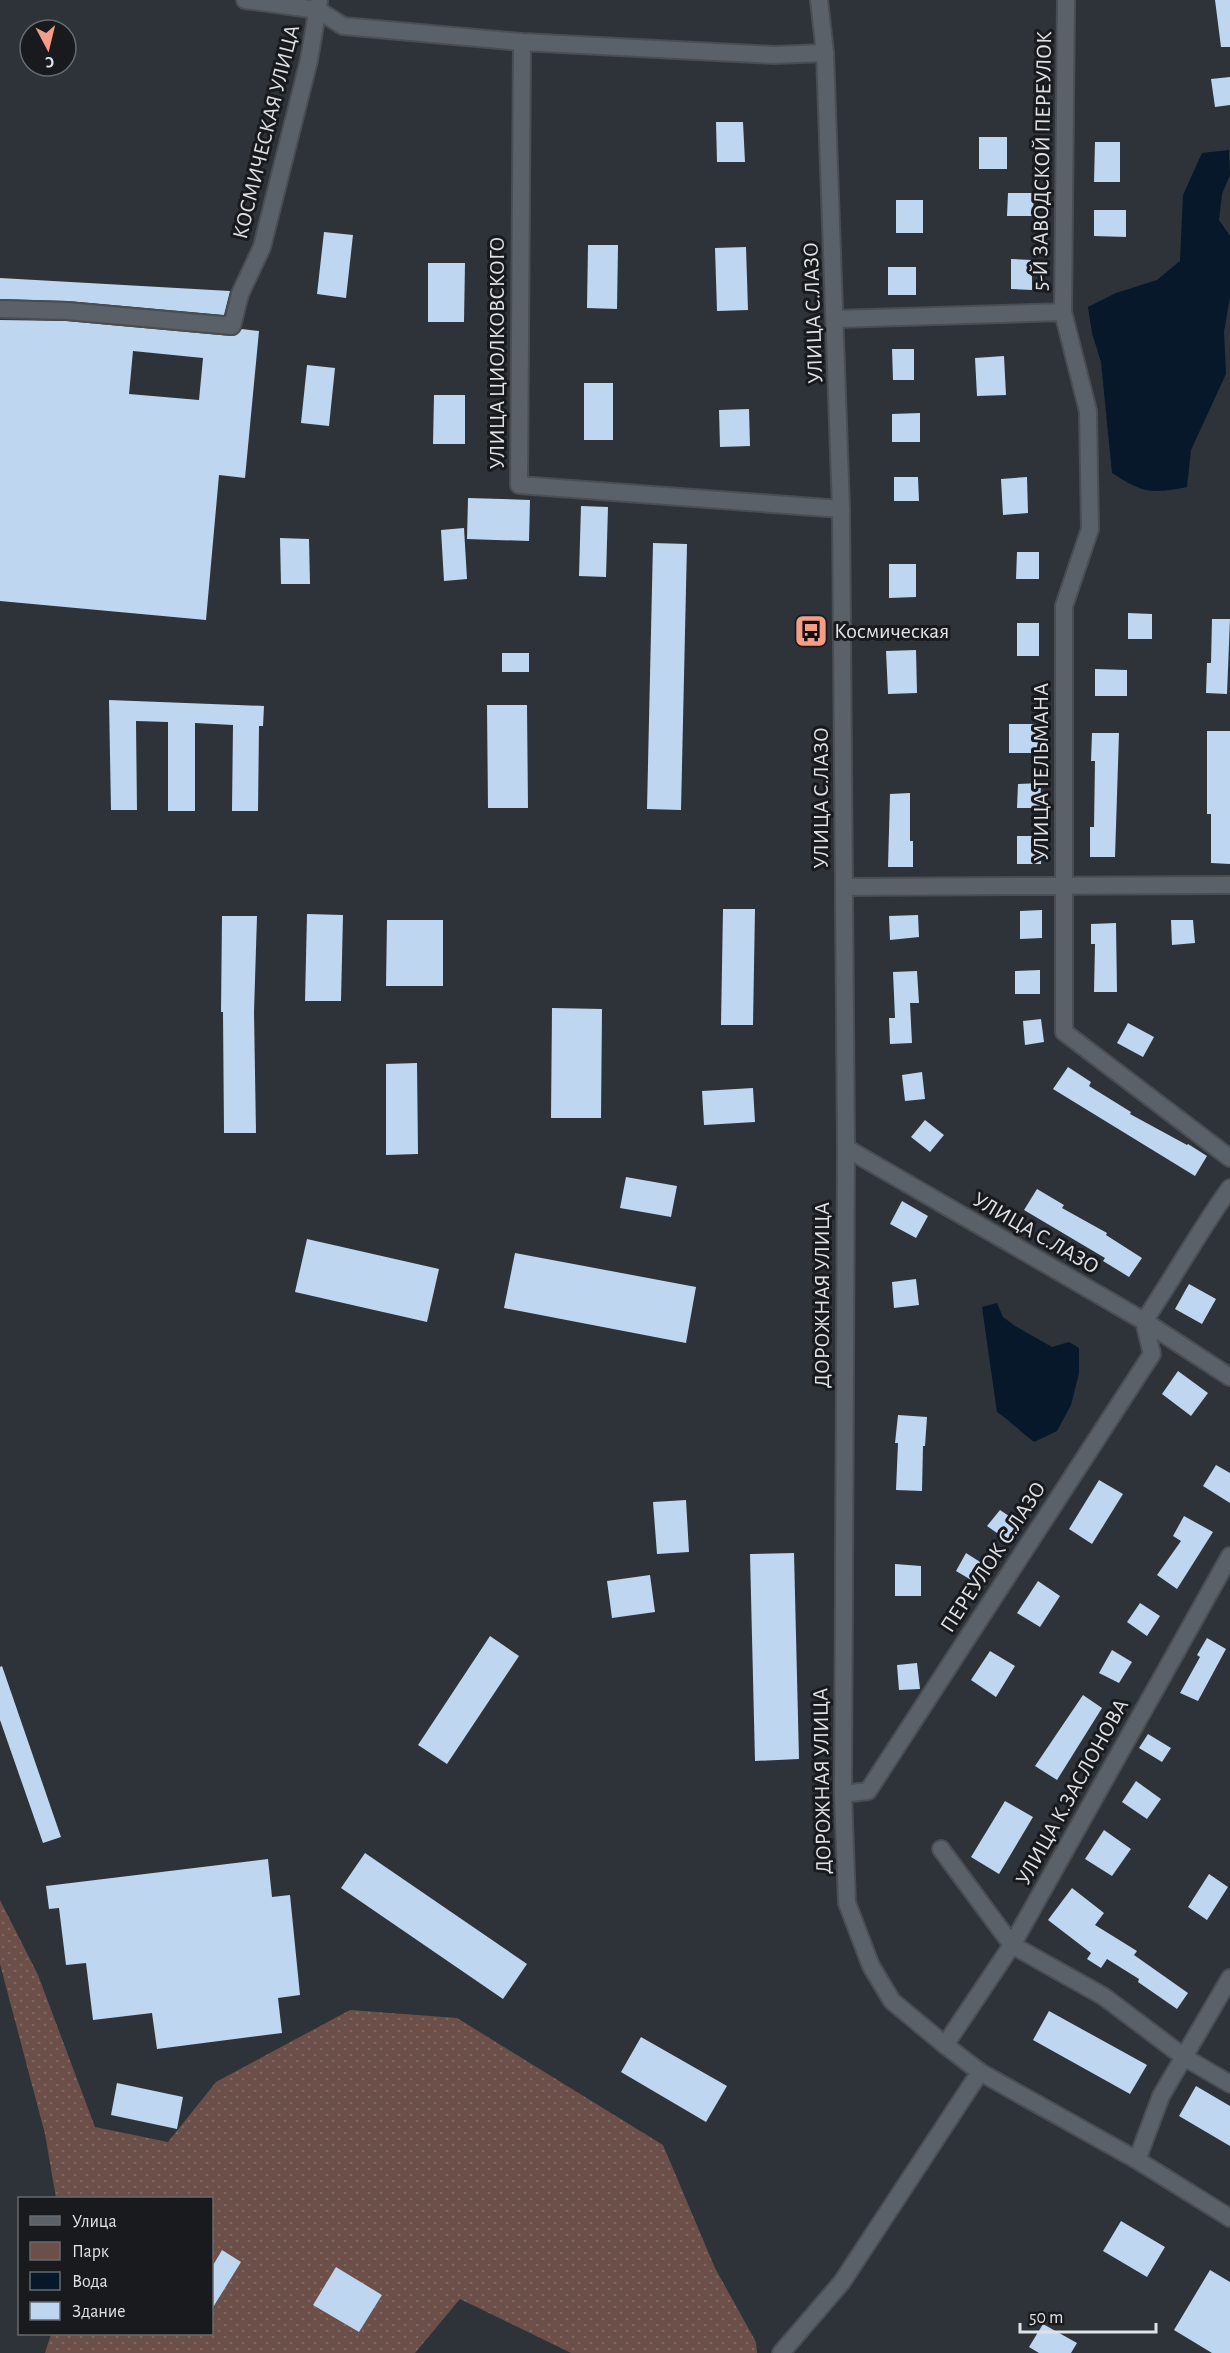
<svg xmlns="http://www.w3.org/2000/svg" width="1230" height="2353" viewBox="0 0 1230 2353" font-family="'Alegreya Sans',sans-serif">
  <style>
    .green { fill: url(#green-dots) }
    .water { fill: #06182a }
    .building { fill: #bfd6f0; fill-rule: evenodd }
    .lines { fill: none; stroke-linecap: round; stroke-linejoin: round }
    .minor-casing { stroke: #4a4e53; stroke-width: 20 }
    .tertiary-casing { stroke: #4a4e53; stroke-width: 20 }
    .minor { stroke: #5b6168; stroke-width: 16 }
    .tertiary { stroke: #5b6168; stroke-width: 16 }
    .labels { text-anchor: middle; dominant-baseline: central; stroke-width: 6; stroke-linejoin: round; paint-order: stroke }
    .street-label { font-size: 22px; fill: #dfe2e6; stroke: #181a1d }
    .poi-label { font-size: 22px; fill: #dfe2e6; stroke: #181a1d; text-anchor: start }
  </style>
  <defs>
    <pattern id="green-dots" width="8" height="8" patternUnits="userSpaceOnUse" patternTransform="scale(1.5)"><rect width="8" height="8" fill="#6b4f48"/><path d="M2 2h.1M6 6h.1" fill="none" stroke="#806862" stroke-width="1.8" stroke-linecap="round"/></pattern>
  </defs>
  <rect width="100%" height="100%" fill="#2d3339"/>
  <!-- green -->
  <path class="green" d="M0,1900L38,1975L95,2127L168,2142L216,2082L350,2010L457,2018L663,2145L715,2268L756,2342L757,2353H571L460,2299L415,2353H45L51,2334H212V2198H56L45,2134L0,1964Z"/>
  <!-- water -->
  <path class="water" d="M1229,150L1230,175L1222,194L1219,220L1230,236V297L1224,332L1226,374L1191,450L1187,487C1151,494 1143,493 1112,473L1101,362L1092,333L1088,307L1116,293L1157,280L1180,261L1183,195L1202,153Z
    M997,1303L1003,1317L1015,1326L1052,1347L1069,1342L1079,1348V1373L1071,1405L1057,1431L1034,1442C1021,1432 1010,1421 997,1412L982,1307Z"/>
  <!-- building -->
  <path class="building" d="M1215,0H1230V47H1221Z
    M1230,77V105L1215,107L1211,79Z
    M716,122H743L745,162H717Z
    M979,137H1007V169H979Z
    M1095,142H1120V182H1094Z
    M1008,193H1034L1033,216H1007Z
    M896,200H923V233H896Z
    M1094,210H1126V237L1094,236Z
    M324,232L353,235L346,298L317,294Z
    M588,245H618L617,309L587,308Z
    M746,247L748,310L717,311L715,248Z
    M1011,259L1032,260V290L1011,289Z
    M428,263H465L464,322H428Z
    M888,267H916V295H888Z
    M0,278L230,291L224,315L68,301L0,299Z
    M0,320L66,321L231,336L236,335L242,329L259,331L245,478L219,475L206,620L0,601ZM133,351L203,358L199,400L129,394Z
    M892,349H914V380H893Z
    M1004,356L1006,395L977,396L975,358Z
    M307,365L335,368L329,426L301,423Z
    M584,383H613V440H584Z
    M434,395H465V444H433Z
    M749,409L750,446L720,447L719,410Z
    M920,413V442H892V414Z
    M894,477H918L919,501H894Z
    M1027,477L1028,513L1003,515L1001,479Z
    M468,498L530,500L529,541L467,539Z
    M581,506L608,507L606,577L579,576Z
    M464,528L467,579L444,581L441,530Z
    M280,538L309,539L310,584H281Z
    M653,543L687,544L681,810L647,809Z
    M1017,552H1039V579H1016Z
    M889,564H916V597L889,598Z
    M1128,613L1152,614V639H1128Z
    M1212,619H1230L1227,694L1206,693L1207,663H1211Z
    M1017,623H1039V656H1017Z
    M916,650L917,693L888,694L886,651Z
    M502,653H529V672H502Z
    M1095,669L1127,670V696H1095Z
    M109,700L264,706L263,726H259L258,811H232L233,725L195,723V811H168V722L136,721L137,810H111Z
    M487,705H527L528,808H488Z
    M1009,724H1038V753H1009Z
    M1207,731H1230V864L1211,863V814H1207Z
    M1092,733H1119L1115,857H1090V827H1094L1095,761H1091Z
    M1041,783L1040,808H1017L1018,784Z
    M910,793V841H913V867H888L890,794Z
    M1017,836H1041V864H1017Z
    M723,909H755L753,1025H721Z
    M1042,910V938L1020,939V911Z
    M307,914L343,915L341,1001H305Z
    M918,915L919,937L890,940L889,916Z
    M222,916H257L254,1012L256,1133H224L223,1012H221Z
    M387,920H443V986H386Z
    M1171,920H1193L1195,943L1172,945Z
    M1116,923L1117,992H1094L1095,944H1091V924Z
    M1040,970V994H1015V971Z
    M917,971L919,1003H910L912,1043L890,1044L889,1018H895L893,972Z
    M552,1008L602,1009L601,1118H551Z
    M1041,1019L1044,1042L1025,1045L1023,1021Z
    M1128,1023L1154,1037L1143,1057L1117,1043Z
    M417,1063L418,1154L386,1155V1064Z
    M1068,1067L1091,1082L1089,1086L1131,1112L1130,1114L1187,1145L1188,1144L1207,1156L1195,1176L1053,1089Z
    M922,1072L925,1099L905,1101L902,1075Z
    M753,1088L755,1122L704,1125L702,1091Z
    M925,1120L944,1135L930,1152L911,1137Z
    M626,1177L677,1186L671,1217L620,1208Z
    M1037,1189L1064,1205L1062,1208L1107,1233L1106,1235L1142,1258L1129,1277L1103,1261L1105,1258L1024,1210Z
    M902,1201L928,1216L916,1238L890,1224Z
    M307,1239L439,1269L427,1322L295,1292Z
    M515,1253L696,1287L686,1343L504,1308Z
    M916,1279L919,1305L894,1308L892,1282Z
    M1189,1284L1216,1299L1202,1324L1175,1309Z
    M1178,1371L1208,1393L1191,1416L1162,1394Z
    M898,1415L927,1417L925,1446H923L922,1491L896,1490L898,1443H895Z
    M1216,1465L1230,1473V1503L1203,1486Z
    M1099,1480L1123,1494L1092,1544L1069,1529Z
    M686,1500L689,1552L657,1554L653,1502Z
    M1000,1510L1018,1522L1007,1540L987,1526Z
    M1184,1516L1213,1532L1177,1589L1157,1575L1181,1541L1173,1536Z
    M794,1553L799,1759L755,1761L750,1554Z
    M966,1553L988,1567L978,1584L956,1571Z
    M895,1564L921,1566V1596H895Z
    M650,1575L655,1612L612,1618L607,1581Z
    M1038,1581L1060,1596L1040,1627L1017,1613Z
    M1140,1603L1160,1616L1147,1636L1127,1622Z
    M490,1636L519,1656L447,1764L418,1745Z
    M1207,1638L1226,1649L1198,1701L1180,1693L1200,1657L1197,1655Z
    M1112,1650L1132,1662L1119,1683L1099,1673Z
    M990,1651L1015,1666L996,1697L971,1680Z
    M917,1663L920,1689L899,1690L897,1665Z
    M2,1666L61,1837L43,1843L0,1720V1667Z
    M1083,1695L1102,1708L1057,1780L1035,1766Z
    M1148,1734L1171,1748L1162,1762L1139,1748Z
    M1136,1781L1161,1799L1147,1819L1122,1802Z
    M1005,1801L1033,1817L999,1874L971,1857Z
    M1104,1830L1131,1849L1112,1876L1085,1859Z
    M365,1853L527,1964L503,1999L341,1888Z
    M268,1859L272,1897L290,1895L300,1995L278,1998L282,2033L157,2049L152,2013L93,2020L86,1963L66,1965L59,1908L49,1909L46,1886Z
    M1209,1874L1228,1887L1207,1920L1188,1907Z
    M1072,1888L1104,1913L1095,1925L1137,1951L1134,1955L1188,1993L1177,2009L1138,1982L1139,1979L1107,1959L1101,1968L1087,1959L1091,1953L1048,1920Z
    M1049,2011L1147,2065L1130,2094L1033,2040Z
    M641,2037L727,2086L706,2122L621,2072Z
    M117,2083L183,2097L177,2129L111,2115Z
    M1196,2086L1230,2106V2146L1179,2116Z
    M1121,2221L1165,2247L1147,2277L1103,2251Z
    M222,2250L241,2262L212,2309V2267Z
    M336,2267L382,2295L359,2332L313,2305Z
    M1210,2270L1230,2282V2353H1212L1174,2330Z
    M1043,2324L1077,2343L1071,2353H1039L1029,2347Z"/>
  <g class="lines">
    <!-- minor casing -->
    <g class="minor-casing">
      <path id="minor" d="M245,0L318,10L343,26L522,42L774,55L825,53
        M522,42L519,485L841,509
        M0,309L67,311L232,326L240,294L262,247L309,60L319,1
        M1063,312L1088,411L1090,529L1064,606V1032L1230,1158
        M836,319L1063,312L1066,0
        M844,887L1230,885
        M846,1148L1144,1321L1230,1377
        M843,1794L868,1791L1152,1354L1144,1321C1174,1277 1199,1231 1230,1188
        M941,1849L1012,1945L1103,1996L1184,2057L1230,2084
        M945,2045L1012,1945L1230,1556
        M1137,2160L1161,2096L1230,1978
        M781,2353L842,2282L980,2072"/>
    </g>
    <!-- tertiary casing -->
    <g class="tertiary-casing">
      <path id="tertiary" d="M819,0L825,53L841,509L846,1148L843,1794L847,1903L871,1966L892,2001L945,2045L980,2072L1137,2160L1230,2218"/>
    </g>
    <!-- minor -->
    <use href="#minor" class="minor"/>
    <!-- tertiary -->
    <use href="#tertiary" class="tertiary"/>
  </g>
  <!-- icons -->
  <defs>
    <g id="bus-square" transform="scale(1.725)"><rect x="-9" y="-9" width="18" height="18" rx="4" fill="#f49e88" stroke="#181a1d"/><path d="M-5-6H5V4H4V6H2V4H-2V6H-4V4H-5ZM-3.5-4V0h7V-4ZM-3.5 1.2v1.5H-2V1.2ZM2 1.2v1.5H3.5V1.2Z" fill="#111"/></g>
  </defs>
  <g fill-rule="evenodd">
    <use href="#bus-square" x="811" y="631"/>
  </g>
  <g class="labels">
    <!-- street labels -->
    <g class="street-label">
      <text transform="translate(266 132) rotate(-76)">КОСМИЧЕСКАЯ УЛИЦА</text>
      <text transform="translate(1042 161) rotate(-89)">5-Й ЗАВОДСКОЙ ПЕРЕУЛОК</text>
      <text transform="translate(813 313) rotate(-92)">УЛИЦА С.ЛАЗО</text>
      <text transform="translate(497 353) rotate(-90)">УЛИЦА ЦИОЛКОВСКОГО</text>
      <text transform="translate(1041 772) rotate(-90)">УЛИЦА ТЕЛЬМАНА</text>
      <text transform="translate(821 798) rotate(-90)">УЛИЦА С.ЛАЗО</text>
      <text transform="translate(1036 1233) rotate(30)">УЛИЦА С.ЛАЗО</text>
      <text transform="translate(822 1295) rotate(-90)">ДОРОЖНАЯ УЛИЦА</text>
      <text transform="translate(993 1557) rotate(-57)">ПЕРЕУЛОК С.ЛАЗО</text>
      <text transform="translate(822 1781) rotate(-91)">ДОРОЖНАЯ УЛИЦА</text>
      <text transform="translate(1072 1792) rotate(-61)">УЛИЦА К.ЗАСЛОНОВА</text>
    </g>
    <!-- poi labels -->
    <g class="poi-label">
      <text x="834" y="631">Космическая</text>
    </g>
  </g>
  <!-- legend -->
  <rect x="18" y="2197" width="195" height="138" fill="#181a1d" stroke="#686a6d" stroke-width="1.5"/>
  <rect x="30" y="2216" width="30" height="9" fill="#5b6168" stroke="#686a6d" stroke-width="1.5"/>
  <text x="72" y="2227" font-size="18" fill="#dfe2e6">Улица</text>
  <rect x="30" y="2242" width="30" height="18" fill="#6b4f48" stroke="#686a6d" stroke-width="1.5"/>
  <text x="72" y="2257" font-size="18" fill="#dfe2e6">Парк</text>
  <rect x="30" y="2272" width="30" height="18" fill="#06182a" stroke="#686a6d" stroke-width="1.5"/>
  <text x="72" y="2287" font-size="18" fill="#dfe2e6">Вода</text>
  <rect x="30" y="2302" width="30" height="18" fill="#bfd6f0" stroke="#686a6d" stroke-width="1.5"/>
  <text x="72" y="2317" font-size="18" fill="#dfe2e6">Здание</text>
  <!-- north arrow -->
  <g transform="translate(48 48) rotate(173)"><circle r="28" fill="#181a1d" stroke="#686a6d" stroke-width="1.5"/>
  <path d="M0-4.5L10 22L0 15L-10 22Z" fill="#f49e88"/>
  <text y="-9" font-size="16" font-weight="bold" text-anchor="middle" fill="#dfe2e6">С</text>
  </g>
  <!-- scale -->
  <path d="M1020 2323v9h136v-9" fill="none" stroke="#dfe2e6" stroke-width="3"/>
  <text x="1029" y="2323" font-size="18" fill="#dfe2e6" stroke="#181a1d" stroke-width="4.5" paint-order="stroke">50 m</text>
</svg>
